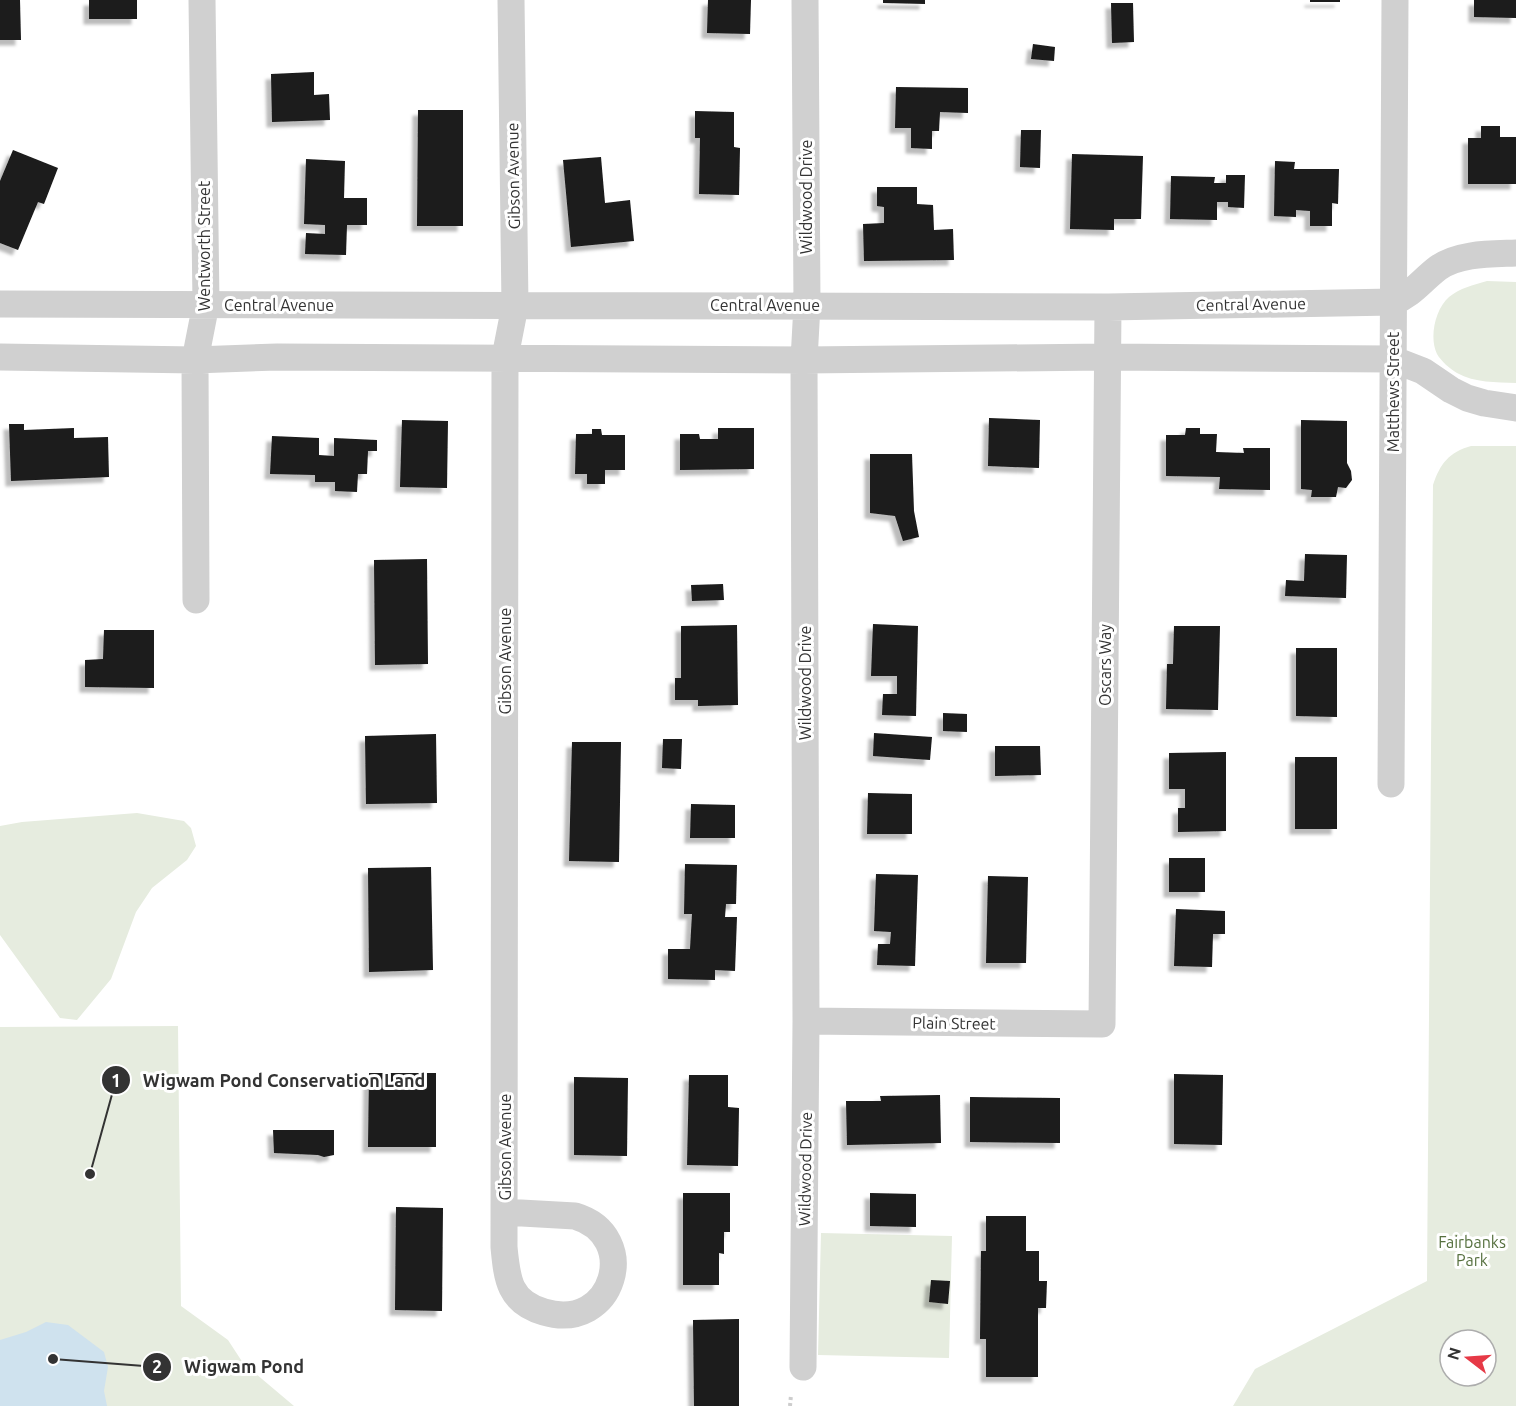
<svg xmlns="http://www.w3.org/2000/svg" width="1516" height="1406" viewBox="0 0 1516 1406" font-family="Ubuntu,sans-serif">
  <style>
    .green { fill: #e6ecdf; fill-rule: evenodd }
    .water { fill: #cfe2ee }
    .building { fill: #1a1a1a; filter: url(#shadow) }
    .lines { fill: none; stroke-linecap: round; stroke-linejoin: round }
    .path { stroke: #cdcdcd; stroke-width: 4; stroke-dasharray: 3 3; stroke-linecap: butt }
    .street { stroke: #d0d0d0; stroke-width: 27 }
    .labels { text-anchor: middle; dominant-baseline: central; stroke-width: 6; stroke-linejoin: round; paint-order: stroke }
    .street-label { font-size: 16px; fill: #333; stroke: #fff }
    .park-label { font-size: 16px; fill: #56703f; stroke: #fff }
    .leader { fill: none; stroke: #333; stroke-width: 2 }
    .callout-dot { fill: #333; stroke: #fff; stroke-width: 2 }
    .mark-label { font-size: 18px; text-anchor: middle; font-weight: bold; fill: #fff }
    .callout-label { font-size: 18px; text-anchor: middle; font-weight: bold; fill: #333; stroke: #fff; stroke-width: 6; stroke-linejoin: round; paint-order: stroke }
  </style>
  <defs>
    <filter id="shadow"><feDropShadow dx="-5.5" dy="5.5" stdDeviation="1.5" flood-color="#0004"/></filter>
  </defs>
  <rect width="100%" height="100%" fill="#fff"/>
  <!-- green -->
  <path class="green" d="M1487,281L1516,282V383C1496,382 1475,383 1457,373C1450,369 1441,361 1437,354C1429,338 1435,309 1449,297C1460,288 1473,285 1487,281Z
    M1471,446H1516V1406H1233L1255,1369L1427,1281L1433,485C1440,464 1449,452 1471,446ZM1450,1340H1486V1376H1450Z
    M137,813L184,821L191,828L196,846L187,860L152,888L136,912L111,979L77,1020L60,1018L0,935V826L22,822Z
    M178,1026L181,1306L228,1340L243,1363L294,1406H0V1027Z
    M821,1233L952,1236L949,1358L818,1355Z"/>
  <!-- water -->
  <path class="water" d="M46,1322L68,1325L104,1352L108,1367L104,1391L107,1406H0V1340L26,1332Z"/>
  <!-- building -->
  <path class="building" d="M0,0H20L21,40H0Z
    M89,0H137V19H89Z
    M708,0H751L750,34L707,33Z
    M883,0H925V4L883,3Z
    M1310,0H1340V2H1310Z
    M1474,0H1516V18L1474,17Z
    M1111,3H1133L1134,42L1112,43Z
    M1033,44L1055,47L1054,61L1031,59Z
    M314,72V95L329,94L330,120L272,122L271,74Z
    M896,87L968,88V113L940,112L939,131H932V149L911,148V128H895Z
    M418,110H463V226H417Z
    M695,111L734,112V147L740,148L739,195L699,194L700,138H695Z
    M1481,126H1500V137H1516V184H1468V138H1481Z
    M1021,130H1041L1040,168L1020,167Z
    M13,150L58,168L44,204L38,202L18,250L0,243V181Z
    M1072,154L1143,156L1141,219H1114V230L1070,229Z
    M601,157L605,203L630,200L634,241L571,247L563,160Z
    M306,159L345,161L344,198H367V225H347L346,255L305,254L306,233L325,234V225L304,224Z
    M1275,161L1295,162L1294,169H1339L1338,204L1332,203V226H1310V211L1296,210V217L1274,216Z
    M1226,175H1245L1244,208L1228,207V202H1217V220L1170,219L1171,176L1215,177L1214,183H1226Z
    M877,187H917V204L933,205L934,230L953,229L954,260L864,261L863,224L884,223V207L877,206Z
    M989,418L1040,420L1039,468L988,466Z
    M402,420L448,421L447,488L400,487Z
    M1301,420L1347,421V463L1351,471L1352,480L1346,488L1338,487L1336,497H1311L1312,490L1301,489Z
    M9,424H24V430L74,428V438L108,437L109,477L11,481Z
    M718,428H754V469L680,470V434H699L700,439H718Z
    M1186,428H1200V434H1217L1216,452L1244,453L1243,448H1270V490L1219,489L1220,477L1166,476V435H1185Z
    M592,429H601L602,435H625V470H605V484H587V474H575L576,434H592Z
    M272,436L319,438V455L334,456V438L377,440V451H368L367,474H358L357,492L335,491V482H315V475L270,474Z
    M870,454H912L914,511L919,537L903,541L895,516L870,513Z
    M1305,554L1347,555L1346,598L1285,596L1286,580L1304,581Z
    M427,559L428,664L375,665L374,560Z
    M723,584L724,600L692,601L691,585Z
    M873,624L918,626L916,716L882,715L883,694H897V676H871Z
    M737,625L738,705L698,706V700H675V678H681V626Z
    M1174,626H1220L1218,710L1166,709L1167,664H1173Z
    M104,630H154V688L85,687V660L103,659Z
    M1296,648H1337V717L1296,716Z
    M943,713L967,714V732L943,731Z
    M874,733L932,737L930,760L873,756Z
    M436,734L437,803L366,804L365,736Z
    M663,739H682L681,769L662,768Z
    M572,742H621L619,862L569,861Z
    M995,746H1040L1041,775L995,776Z
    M1226,752V831L1178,832V808H1185V789H1169V753Z
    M1295,757H1337V829H1295Z
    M868,793L912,794V834H867Z
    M691,804L735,805V838H690Z
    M1169,858H1205V892H1169Z
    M685,864L737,865L736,904H726L725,917H737L735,971L715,970V980L668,979V949H690L692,914H684Z
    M431,867L433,970L369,972L368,868Z
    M876,874L918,875L915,966L877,965L878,944H890L891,932L874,931Z
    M988,876L1028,877L1026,963H986Z
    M1176,909L1225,911V934H1213L1212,967L1174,966Z
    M369,1073H436V1147H368Z
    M1174,1074L1223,1075L1222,1145L1174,1144Z
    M689,1075H728V1107L739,1108L738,1166L687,1165Z
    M574,1077L628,1078L627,1156L574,1155Z
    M940,1095L941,1143L847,1145L846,1101H881L880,1096Z
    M970,1097L1060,1098V1143L970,1142Z
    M273,1130H334V1155L324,1157L318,1155L274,1153Z
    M683,1193H730V1232H724V1254L719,1253V1285H683Z
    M870,1193L916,1194V1227L870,1226Z
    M396,1207L443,1208L442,1311L395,1310Z
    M986,1216H1026V1251H1039V1281H1047L1046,1308H1038V1377H986V1339H980L981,1251H986Z
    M931,1280L950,1281L948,1304L929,1302Z
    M739,1319V1406H694L693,1320Z"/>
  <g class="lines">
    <!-- path -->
    <path class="path" d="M790,1406L791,1395"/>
    <!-- street -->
    <path class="street" d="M0,304L1108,307L1393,302C1413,294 1421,281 1438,268C1459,253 1491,254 1516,253
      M0,357L195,360L277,357L804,360L1106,357L1392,359L1423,371L1451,390L1467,398L1484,403L1516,408
      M196,600L195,360L206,304L202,0
      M1391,784L1395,0
      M806,1021L1102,1024L1108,307
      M505,1212L575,1216C642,1236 614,1333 544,1312C509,1302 507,1279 504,1247L505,357L515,306L511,0
      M803,1367L806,1021L804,360L807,305L805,0"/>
  </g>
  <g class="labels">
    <!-- street labels -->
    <g class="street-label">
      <text transform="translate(513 176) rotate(-91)">Gibson Avenue</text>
      <text transform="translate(806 197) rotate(-90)">Wildwood Drive</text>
      <text transform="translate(204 246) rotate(-90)">Wentworth Street</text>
      <text transform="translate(1251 304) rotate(-1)">Central Avenue</text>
      <text x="279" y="305">Central Avenue</text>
      <text x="765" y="305">Central Avenue</text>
      <text transform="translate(1393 392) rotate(-90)">Matthews Street</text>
      <text transform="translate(505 661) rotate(-90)">Gibson Avenue</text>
      <text transform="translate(1105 665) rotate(-90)">Oscars Way</text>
      <text transform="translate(805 683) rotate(-90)">Wildwood Drive</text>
      <text transform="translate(954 1023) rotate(1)">Plain Street</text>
      <text transform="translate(505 1147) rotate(-90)">Gibson Avenue</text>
      <text transform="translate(805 1169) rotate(-89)">Wildwood Drive</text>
    </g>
    <!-- park labels -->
    <g class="park-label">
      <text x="1472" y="1242">Fairbanks<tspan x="1472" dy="18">Park</tspan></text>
    </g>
  </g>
  <!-- callouts -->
  <path class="leader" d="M90 1174L116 1080M53 1359L157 1367"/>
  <g class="callout-dot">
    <circle cx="90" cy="1174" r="6"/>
    <circle cx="53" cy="1359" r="6"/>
    <circle cx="116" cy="1080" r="15"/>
    <circle cx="157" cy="1367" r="15"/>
  </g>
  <g class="mark-label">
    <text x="116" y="1087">1</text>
    <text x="157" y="1373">2</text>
  </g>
  <g class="callout-label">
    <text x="284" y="1087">Wigwam Pond Conservation Land</text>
    <text x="244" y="1373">Wigwam Pond</text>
  </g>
  <!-- north arrow -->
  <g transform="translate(1468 1358) rotate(287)"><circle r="28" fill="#ffffff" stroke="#adadad" stroke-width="1.5"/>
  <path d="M0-4.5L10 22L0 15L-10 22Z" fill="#e63946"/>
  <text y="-9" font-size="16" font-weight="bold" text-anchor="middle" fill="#333333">N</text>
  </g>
</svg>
